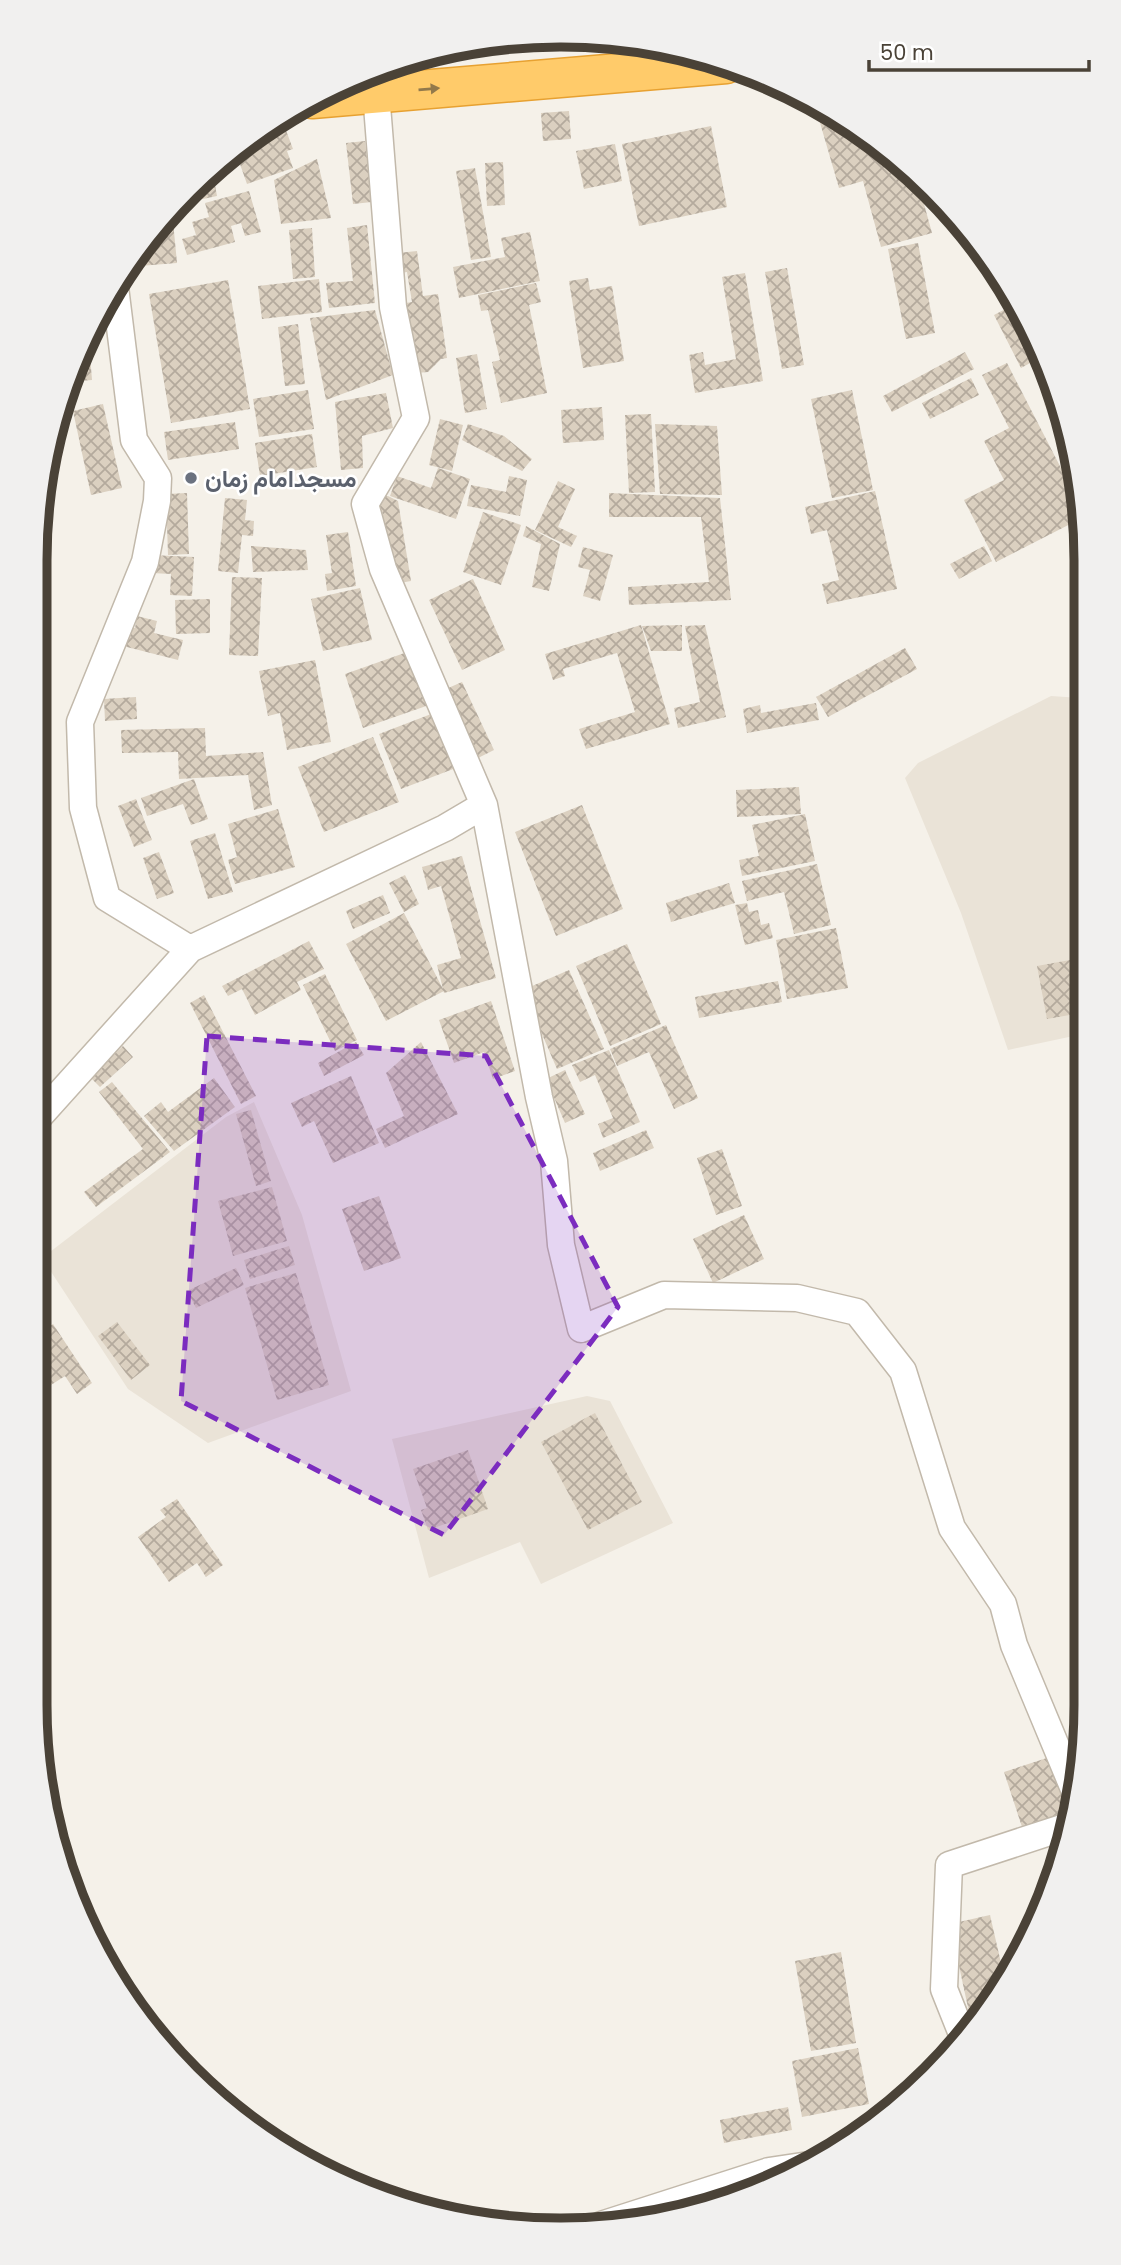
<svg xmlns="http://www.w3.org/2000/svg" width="1121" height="2265" viewBox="0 0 1121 2265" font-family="Poppins,Vazirmatn,sans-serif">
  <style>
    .residential { fill: #eae3d7 }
    .building { fill: url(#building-cross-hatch) }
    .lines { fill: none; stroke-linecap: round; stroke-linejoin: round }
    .street-casing { stroke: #c2b9ab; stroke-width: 29 }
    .highway-casing { stroke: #e7a131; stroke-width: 41 }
    .street { stroke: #fff; stroke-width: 26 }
    .highway { stroke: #ffcb6a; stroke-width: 38 }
    .oneway { fill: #92794b }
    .marked { fill: #7b2cbf; fill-opacity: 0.2; stroke: #7b2cbf; stroke-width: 5; stroke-dasharray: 14 9; stroke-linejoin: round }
    .worship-dot { fill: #6b7280; stroke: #fff; stroke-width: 2.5 }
    .labels { text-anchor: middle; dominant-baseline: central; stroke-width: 5; stroke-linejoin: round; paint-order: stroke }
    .worship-label { font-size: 24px; font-weight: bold; fill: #5b616d; stroke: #fff; text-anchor: start }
    .rim { fill: none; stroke: #4a4237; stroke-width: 9 }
  </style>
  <defs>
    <pattern id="building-cross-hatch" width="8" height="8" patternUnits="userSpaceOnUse" patternTransform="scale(1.75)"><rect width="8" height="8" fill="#dbd0c0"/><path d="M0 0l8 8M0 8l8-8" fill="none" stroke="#b4aa9d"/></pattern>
  </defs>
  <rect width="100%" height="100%" fill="#f5f1e9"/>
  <!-- residential -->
  <path class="residential" d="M1059,396L1074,460L1044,404Z
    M1051,696L1080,698L1082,708L1083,1034L1008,1050L961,913L905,778L918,763Z
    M254,1102L302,1215L351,1391L208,1443L128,1389L42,1258L226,1117Z
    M587,1396L610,1401L673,1523L541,1584L520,1542L429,1578L392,1439Z"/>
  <!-- building -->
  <path class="building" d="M820,107L907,165L916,175L932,233L881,247L863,181L839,188L816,109Z
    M569,111L571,139L543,141L541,113Z
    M284,125L293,149L287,151L293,168L247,184L235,150L257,135Z
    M711,126L727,207L639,226L622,144Z
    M365,141L372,202L353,204L346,143Z
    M615,144L622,181L584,189L576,151Z
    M317,159L331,218L281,224L274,180Z
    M503,162L505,205L487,206L485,163Z
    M212,168L217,196L198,200L196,185Z
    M475,168L491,257L471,260L456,171Z
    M249,191L261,232L245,236L241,223L231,226L235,242L187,255L182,239L196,235L192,222L209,217L205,203Z
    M173,221L177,263L127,267L143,241L161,222Z
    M367,225L375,303L329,308L326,283L353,281L347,228Z
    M312,228L315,277L293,279L289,230Z
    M530,232L540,281L459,298L453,267L505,257L501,238Z
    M918,243L935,333L906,339L888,249Z
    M417,251L423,296L438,294L447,358L441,359L428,372L416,373L406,303L412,302L407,272L401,273L398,253Z
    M787,268L804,365L782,369L765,272Z
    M745,273L763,381L695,393L689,355L703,352L705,365L736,359L722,277Z
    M588,278L590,290L612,286L624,361L583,368L569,281Z
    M319,279L322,312L262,319L258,286Z
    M228,280L250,409L171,423L149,294Z
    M536,283L541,302L529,305L547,393L501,403L492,362L500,360L488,310L481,311L478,295Z
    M1015,304L1041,357L1021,368L994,315Z
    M375,310L393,375L326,400L310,318Z
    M298,324L305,384L285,386L278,327Z
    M88,331L92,380L69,382L71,377Z
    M965,352L974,369L892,412L883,396Z
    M477,354L487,409L465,413L456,358Z
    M1007,363L1082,509V518L996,562L964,500L1004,480L984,441L1009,428L982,375Z
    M971,378L979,395L930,419L922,403Z
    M308,390L314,429L259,437L253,399Z
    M852,390L873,490L832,498L811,399Z
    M386,393L393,428L362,436L363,468L341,470L335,402Z
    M103,404L122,488L91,495L73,411Z
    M602,407L604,440L563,443L561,410Z
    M651,414L655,492L629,493L625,415Z
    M440,419L463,425L452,471L429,465Z
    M235,422L239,449L168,460L164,432Z
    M468,424L504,436L532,459L522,471L462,440Z
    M655,424L717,426L722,495L660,494Z
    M312,434L317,467L260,476L255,443Z
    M438,468L470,479L456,519L390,496L397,476L431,488Z
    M509,476L527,480L520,516L467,506L471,485L506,492Z
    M558,481L575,489L558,527L577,536L571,547L535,530Z
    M875,491L897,589L827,604L822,584L839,580L827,530L811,534L805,507Z
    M187,493L189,554L168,555L166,494Z
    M609,493L720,498L731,600L629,605L628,587L709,582L701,517H609Z
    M388,496L398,501L411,581L394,584L382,511L371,513L369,498Z
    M225,498L247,500L245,520L254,521L253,536L242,535L238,573L218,571Z
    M483,512L521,525L501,585L463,572Z
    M526,526L560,544L549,591L532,587L541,544L523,536Z
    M348,532L356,586L327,591L325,574L332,573L326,535Z
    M251,546L306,550L308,570L253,572Z
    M984,546L992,561L959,579L950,564Z
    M583,547L613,555L600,601L583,596L590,570L578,567Z
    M152,555L194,557L192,596L170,595L171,574L151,573Z
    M232,577L262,578L258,656L229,655Z
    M473,579L505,650L462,670L429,600Z
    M360,588L372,640L323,651L311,599Z
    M210,599V633L176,634L175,600Z
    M137,616L157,621L154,633L183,640L178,660L123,646L127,626L135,628Z
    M641,625L670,724L586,749L579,729L635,712L617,653L563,669L565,676L553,680L545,654Z
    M682,625V651H651L642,626Z
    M705,625L726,717L678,728L674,708L700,702L685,626Z
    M905,648L917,669L828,717L816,697Z
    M413,650L432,704L363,728L345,674Z
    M315,660L331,742L287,750L280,713L268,716L259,671Z
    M462,682L494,750L472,761L439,692Z
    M136,697L137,719L105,721L104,699Z
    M816,703L819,720L747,733L743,709L760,705L761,713Z
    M439,711L461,766L401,789L379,734Z
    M205,728L206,756L263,752L272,805L254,810L248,775L179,779L178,752L122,753L121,730Z
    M373,737L399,802L324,832L298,767Z
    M194,779L208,819L191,825L183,804L147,816L141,798Z
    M799,787L801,814L737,817L736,790Z
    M136,799L152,840L134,847L118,806Z
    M582,805L623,909L556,936L515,832Z
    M278,809L295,867L235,884L228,860L237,857L228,824Z
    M805,814L815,861L742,876L739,860L759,856L752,825Z
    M215,833L233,892L208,899L190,841Z
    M159,852L174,893L157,899L143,858Z
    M462,856L496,978L444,993L437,965L461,958L441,886L428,890L422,867Z
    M817,864L831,925L794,934L784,892L747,901L742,881Z
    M405,875L419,904L404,912L389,883Z
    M729,883L735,903L671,922L666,903Z
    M383,895L390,913L353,929L346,911Z
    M747,903L749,912L758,910L761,925L769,923L773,938L745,945L735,905Z
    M404,913L444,991L386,1021L346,944Z
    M836,928L848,988L787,999L776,940Z
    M309,941L324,969L297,982L301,990L255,1015L242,989L228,996L222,986Z
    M627,944L661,1024L610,1046L576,966Z
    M1070,960L1081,1013L1047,1019L1037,966Z
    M569,970L604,1049L557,1069L523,990Z
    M325,974L357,1040L335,1051L303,985Z
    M778,981L782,1002L699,1018L695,997Z
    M204,995L256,1096L241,1104L190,1003Z
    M491,1001L515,1071L493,1079L484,1052L454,1063L439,1020Z
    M666,1025L698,1098L674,1109L649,1052L617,1066L610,1049Z
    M356,1042L364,1055L324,1076L318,1063Z
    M421,1042L458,1114L385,1148L376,1129L404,1116L386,1073Z
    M123,1046L133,1057L100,1087L90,1077Z
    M609,1050L640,1122L603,1138L598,1124L613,1118L595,1075L580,1082L572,1065Z
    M565,1070L585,1114L565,1123L546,1079Z
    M351,1076L379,1143L333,1163L314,1121L302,1127L291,1103Z
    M214,1078L235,1107L174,1151L144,1116L161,1102L168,1112Z
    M112,1082L170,1152L96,1207L84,1192L143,1149L99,1092Z
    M251,1110L271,1181L256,1186L236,1114Z
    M646,1130L654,1148L600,1171L593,1153Z
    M722,1149L742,1206L716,1215L697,1158Z
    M272,1187L287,1241L233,1256L218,1201Z
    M379,1196L401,1258L364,1271L342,1209Z
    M35,1209L51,1231L35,1243Z
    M744,1215L764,1259L713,1283L693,1239Z
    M289,1246L295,1265L250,1279L244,1260Z
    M236,1268L244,1285L196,1308L187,1291Z
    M296,1273L329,1385L277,1400L245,1288Z
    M117,1322L150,1365L131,1380L98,1336Z
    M53,1324L92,1383L77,1394L65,1376L37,1394L35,1391V1336Z
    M595,1413L642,1502L588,1530L541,1442Z
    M468,1450L488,1509L428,1530L421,1510L427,1508L413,1469Z
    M177,1499L223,1565L206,1577L197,1563L169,1582L138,1537L166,1517L160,1510Z
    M1050,1757L1069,1815L1023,1830L1004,1772Z
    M990,1915L1004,1976L975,2016L970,2017L950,1924Z
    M841,1952L856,2043L811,2051L795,1961Z
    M858,2048L869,2104L802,2117L792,2061Z
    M788,2107L792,2130L724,2143L720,2120Z"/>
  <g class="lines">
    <!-- street casing -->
    <g class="street-casing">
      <path id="street" d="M376,93L393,307L416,418L365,504L383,569L484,805L539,1097L554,1161L561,1245L581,1329L664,1295L797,1298L857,1312L903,1371L952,1528L1003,1604L1014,1645L1076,1794
        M115,287L134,440L158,478L157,501L145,562L80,722L83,808L107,898L190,949
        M36,1120L190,949L445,828L484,805
        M962,2034L944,1989L949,1865L1071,1825
        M601,2225L769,2171L809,2165"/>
    </g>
    <!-- highway casing -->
    <g class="highway-casing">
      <path id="highway" d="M312,99L726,64"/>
    </g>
    <!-- street -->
    <use href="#street" class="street"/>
    <!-- highway -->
    <use href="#highway" class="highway"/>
  </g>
  <!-- one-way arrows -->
  <defs><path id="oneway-solid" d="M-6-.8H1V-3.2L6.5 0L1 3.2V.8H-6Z" transform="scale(1.75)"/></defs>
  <use class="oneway" href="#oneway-solid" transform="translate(429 89) rotate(-5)"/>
  <!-- marked area -->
  <path class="marked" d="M207,1036L486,1056L618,1307L444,1535L181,1401Z"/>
  <!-- markers -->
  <circle class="worship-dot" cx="191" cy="478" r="7"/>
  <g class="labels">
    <!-- worship labels -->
    <g class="worship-label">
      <text x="205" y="478">مسجدامام زمان</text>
    </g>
  </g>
  <!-- crop -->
  <path d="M0 0H1121V2265H0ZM560 47H561A513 513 0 0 1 1074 560V1705A513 513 0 0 1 561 2218H560A513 513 0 0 1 47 1705V560A513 513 0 0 1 560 47Z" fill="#f1f0ef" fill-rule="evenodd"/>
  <path class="rim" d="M560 47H561A513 513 0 0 1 1074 560V1705A513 513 0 0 1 561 2218H560A513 513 0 0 1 47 1705V560A513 513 0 0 1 560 47Z"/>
  <!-- scale -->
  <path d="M869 60v10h220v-10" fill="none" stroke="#4a4237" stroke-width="3.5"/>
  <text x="880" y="60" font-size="21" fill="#4a4237" stroke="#ffffff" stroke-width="5" paint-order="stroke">50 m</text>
</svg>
